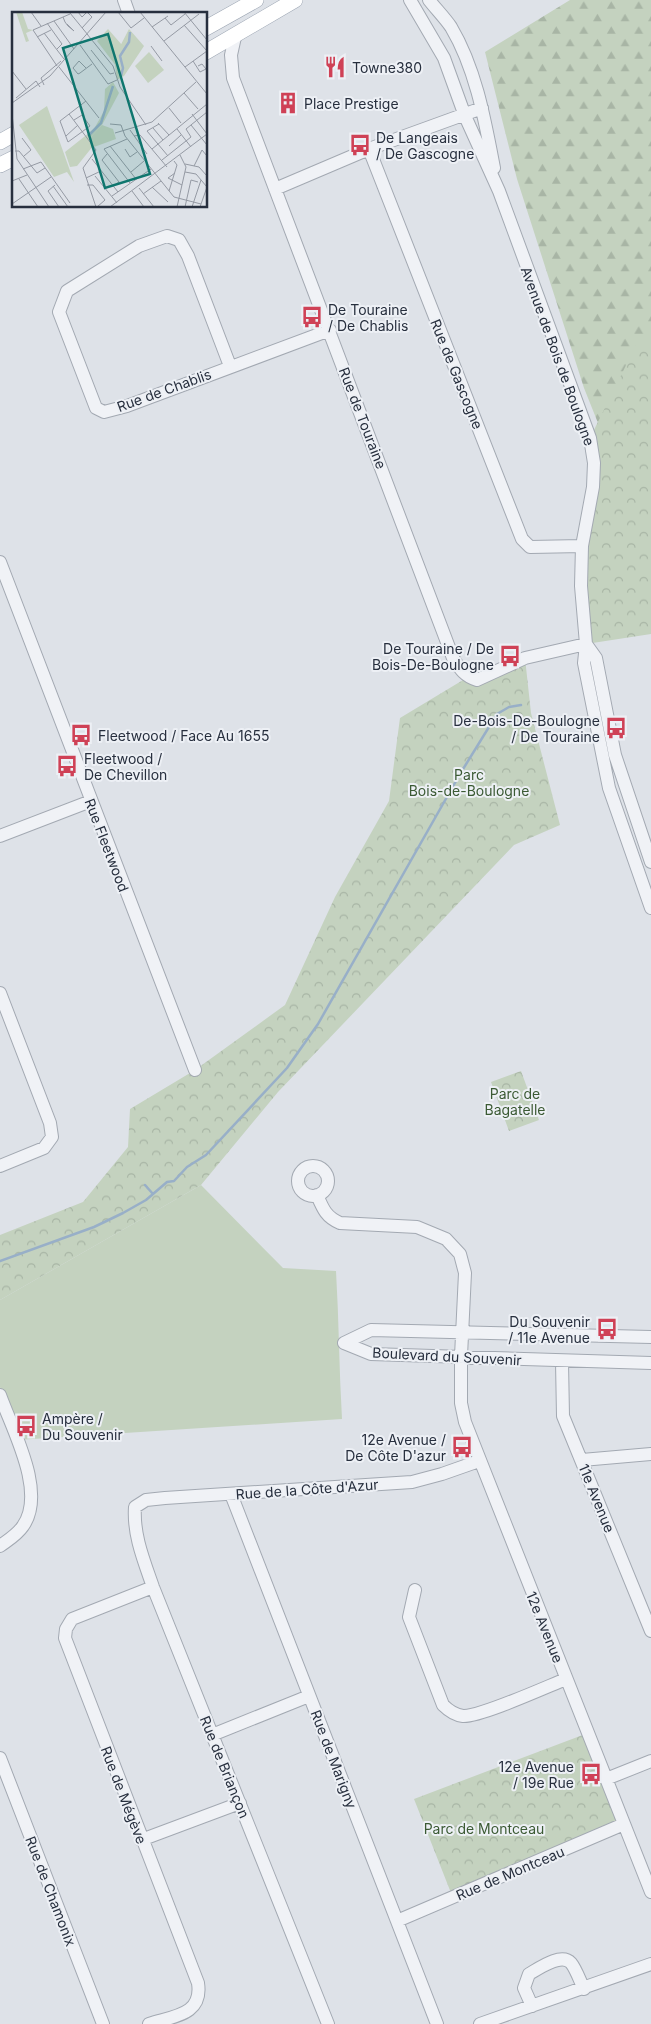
<svg xmlns="http://www.w3.org/2000/svg" width="651" height="2024" viewBox="0 0 651 2024" font-family="Inter,sans-serif">
  <style>
    .grass { fill: #c4d2bf }
    .forest { fill: url(#forest-firs) }
    .park { fill: url(#park-crowns) }
    .lines { fill: none; stroke-linecap: round; stroke-linejoin: round }
    .stream { stroke: #98afc8; stroke-width: 2.5 }
    .minor-casing { stroke: #a3a9b2; stroke-width: 14 }
    .major-casing { stroke: #9da6b3; stroke-width: 16 }
    .minor { stroke: #f0f2f6; stroke-width: 12 }
    .major { stroke: #fff; stroke-width: 15 }
    .labels { text-anchor: middle; dominant-baseline: central; stroke-width: 4; stroke-linejoin: round; paint-order: stroke }
    .poi-label { font-size: 14px; fill: #272f3e; stroke: #edf0f5; text-anchor: start }
    .street-label { font-size: 14px; fill: #272f3e; stroke: #edf0f5 }
    .park-label { font-size: 14px; fill: #3b5a34; stroke: #edf0f5 }
    .inset-river { fill: none; stroke: #98afc8; stroke-width: 2.5 }
    .inset-road { fill: none; stroke: #959aa4; stroke-width: 1 }
    .view { fill: #0f766e; fill-opacity: 0.15; stroke: #0f766e; stroke-width: 2.5 }
    .inset-edge { fill: none; stroke: #272f3e; stroke-width: 2.5 }
  </style>
  <defs>
    <pattern id="forest-firs" width="22" height="20" patternUnits="userSpaceOnUse" patternTransform="scale(1.25)"><rect width="22" height="20" fill="#c4d2bf"/><path d="M5 1l3.5 6h-7zM16 11l3.5 6h-7z" fill="#a8b5a5"/></pattern>
    <pattern id="park-crowns" width="20" height="18" patternUnits="userSpaceOnUse" patternTransform="scale(1.25)"><rect width="20" height="18" fill="#c4d2bf"/><path d="M2 6a3 3 0 1 1 6 0M12 15a3 3 0 1 1 6 0" fill="none" stroke="#a8b5a5"/></pattern>
  </defs>
  <rect width="100%" height="100%" fill="#dee2e8"/>
  <!-- grass -->
  <path class="grass" d="M201,1185L283,1268L336,1271C339,1320 339,1370 342,1419L17,1440L0,1387V1300Z"/>
  <!-- forest -->
  <path class="forest" d="M570,0H651V621L614,463L584,388L517,179L485,52Z"/>
  <!-- park -->
  <path class="park" d="M651,332V634L586,644L581,586L589,516L590,438L636,345Z
    M525,658L531,713L560,825L514,845L278,1092L201,1185L0,1300V1235L83,1202L128,1147L130,1109L195,1070L285,1005L335,897L389,801L400,718L468,677Z
    M521,1071L539,1120L509,1131L491,1082Z
    M588,1733L624,1824L453,1898L414,1799Z"/>
  <g class="lines">
    <!-- stream -->
    <path class="stream" d="M145,1185L153,1194
      M0,1261L94,1227L123,1213L146,1200L167,1182L174,1181L187,1167L206,1155L287,1068L318,1024L460,774L497,714L509,707L521,705"/>
    <!-- minor casing -->
    <g class="minor-casing">
      <path id="minor" d="M124,0L129,14
        M410,0L444,58L465,116L499,191L590,438L594,463L593,487L582,546L581,586L586,644L584,663L609,788L651,908
        M429,0C436,9 445,18 451,27C476,69 485,121 494,168
        M235,37L231,55L233,78L453,658C460,669 464,676 477,680L525,658L586,644
        M369,149L522,539L530,547L582,546
        M275,189L369,149L482,108
        M230,366L188,256L179,240L167,236L139,246L67,291L59,312L96,408L104,412L127,406L330,330
        M0,562L195,1070
        M586,644L596,658L615,755L651,862
        M0,836L91,801
        M0,993L50,1123L52,1137L44,1148L0,1166
        M298 1181a15 15 0 1 1 30 0a15 15 0 1 1-30 0Z
        M317,1195C323,1209 326,1217 340,1223L417,1227L446,1239L460,1254L465,1273L461,1356V1403L465,1422L651,1892
        M344,1343L371,1330L651,1337
        M344,1343L371,1354L651,1363
        M562,1362L563,1416L651,1631
        M0,1395C12,1429 47,1492 23,1526C17,1535 8,1540 0,1546
        M582,1460L651,1454
        M231,1494L437,2024
        M415,1590L409,1617L443,1705C448,1710 455,1715 463,1716C480,1717 546,1687 566,1679
        M212,1735L309,1696
        M0,1758L103,2024
        M606,1779L651,1761
        M141,1840L240,1803
        M397,1921L624,1824
        M532,2006L524,1988L529,1974C538,1969 561,1952 571,1963C576,1969 580,1981 584,1989
        M149,2024C174,2016 203,2015 198,1983L65,1638L66,1629L72,1619L153,1587
        M328,2024L153,1587C144,1561 133,1535 135,1507L146,1500L165,1498L412,1482L442,1474L479,1461
        M480,2024L651,1964"/>
    </g>
    <!-- major casing -->
    <g class="major-casing">
      <path id="major" d="M206,28L256,0
        M206,52L295,0
        M0,142L14,134
        M0,165L14,158"/>
    </g>
    <!-- minor -->
    <use href="#minor" class="minor"/>
    <!-- major -->
    <use href="#major" class="major"/>
  </g>
  <!-- icons -->
  <defs>
    <g id="restaurant-bare" transform="scale(1.725)"><path d="M-5-6h1v4h1v-4h1v4h1v-4h1v5L-1.5 .5V6h-2V.5L-5-1ZM5-6V6H3V1.5H1.5Q1.5-4 5-6Z" fill="#cf4156" stroke="#edf0f5" stroke-width="2.5" paint-order="stroke"/></g>
    <g id="building-bare" transform="scale(1.725)"><path d="M-4-6H4V6H1V3H-1V6H-4ZM-2.5-4.3h1.7v1.8h-1.7ZM.8-4.3h1.7v1.8H.8ZM-2.5-1h1.7V.8h-1.7ZM.8-1h1.7V.8H.8Z" fill="#cf4156" stroke="#edf0f5" stroke-width="2.5" paint-order="stroke"/></g>
    <g id="bus-bare" transform="scale(1.725)"><path d="M-5-6H5V4H4V6H2V4H-2V6H-4V4H-5ZM-3.5-4V0h7V-4ZM-3.5 1.2v1.5H-2V1.2ZM2 1.2v1.5H3.5V1.2Z" fill="#cf4156" stroke="#edf0f5" stroke-width="2.5" paint-order="stroke"/></g>
  </defs>
  <g fill-rule="evenodd">
    <use href="#restaurant-bare" x="335" y="67"/>
    <use href="#building-bare" x="288" y="103"/>
    <use href="#bus-bare" x="360" y="145"/>
    <use href="#bus-bare" x="312" y="317"/>
    <use href="#bus-bare" x="510" y="656"/>
    <use href="#bus-bare" x="616" y="728"/>
    <use href="#bus-bare" x="81" y="735"/>
    <use href="#bus-bare" x="67" y="766"/>
    <use href="#bus-bare" x="607" y="1329"/>
    <use href="#bus-bare" x="26" y="1426"/>
    <use href="#bus-bare" x="462" y="1447"/>
    <use href="#bus-bare" x="591" y="1774"/>
  </g>
  <g class="labels">
    <!-- poi labels -->
    <g class="poi-label">
      <text x="352" y="67">Towne380</text>
      <text x="304" y="103">Place Prestige</text>
      <text x="376" y="137">De Langeais<tspan x="376" dy="16">/ De Gascogne</tspan></text>
      <text x="328" y="309">De Touraine<tspan x="328" dy="16">/ De Chablis</tspan></text>
      <text x="494" y="648" text-anchor="end">De Touraine / De<tspan x="494" dy="16">Bois-De-Boulogne</tspan></text>
      <text x="600" y="720" text-anchor="end">De-Bois-De-Boulogne<tspan x="600" dy="16">/ De Touraine</tspan></text>
      <text x="98" y="735">Fleetwood / Face Au 1655</text>
      <text x="84" y="758">Fleetwood /<tspan x="84" dy="16">De Chevillon</tspan></text>
      <text x="590" y="1321" text-anchor="end">Du Souvenir<tspan x="590" dy="16">/ 11e Avenue</tspan></text>
      <text x="42" y="1418">Ampère /<tspan x="42" dy="16">Du Souvenir</tspan></text>
      <text x="446" y="1439" text-anchor="end">12e Avenue /<tspan x="446" dy="16">De Côte D'azur</tspan></text>
      <text x="574" y="1766" text-anchor="end">12e Avenue<tspan x="574" dy="16">/ 19e Rue</tspan></text>
    </g>
    <!-- street labels -->
    <g class="street-label">
      <text transform="translate(558 356) rotate(70)">Avenue de Bois de Boulogne</text>
      <text transform="translate(457 374) rotate(68)">Rue de Gascogne</text>
      <text transform="translate(164 390) rotate(-20)">Rue de Chablis</text>
      <text transform="translate(363 418) rotate(69)">Rue de Touraine</text>
      <text transform="translate(107 845) rotate(69)">Rue Fleetwood</text>
      <text transform="translate(447 1356) rotate(3)">Boulevard du Souvenir</text>
      <text transform="translate(307 1489) rotate(-4)">Rue de la Côte d'Azur</text>
      <text transform="translate(597 1498) rotate(68)">11e Avenue</text>
      <text transform="translate(545 1627) rotate(68)">12e Avenue</text>
      <text transform="translate(334 1759) rotate(69)">Rue de Marigny</text>
      <text transform="translate(225 1767) rotate(68)">Rue de Briançon</text>
      <text transform="translate(124 1795) rotate(69)">Rue de Mégève</text>
      <text transform="translate(510 1873) rotate(-23)">Rue de Montceau</text>
      <text transform="translate(51 1891) rotate(69)">Rue de Chamonix</text>
    </g>
    <!-- park labels -->
    <g class="park-label">
      <text x="469" y="774">Parc<tspan x="469" dy="16">Bois-de-Boulogne</tspan></text>
      <text x="515" y="1093">Parc de<tspan x="515" dy="16">Bagatelle</tspan></text>
      <text x="484" y="1828">Parc de Montceau</text>
    </g>
  </g>
  <!-- overview -->
  <g transform="translate(12 12)">
    <rect width="195" height="195" fill="#dee2e8"/>
    <path d="M4,0H10L16,17L21,18L14,21L17,29L14,30ZM35,94L62,170L55,160L42,165L7,113ZM90,113L101,117L104,127L82,135L77,127Z" fill="#c4d2bf"/>
    <path d="M96,17L110,33L116,55L111,63L85,29Z" fill="#c4d2bf"/>
    <path d="M117,17L132,34L112,64L105,68L102,46ZM137,40L152,58L136,71L123,54ZM101,70L107,81L90,113L77,127L81,134L65,154L58,155L53,140L82,117L92,99L93,77Z" fill="#c4d2bf"/>
    <path class="inset-river" d="M109,64L111,56L108,44L117,30L118,20M76,124L89,111L101,74"/>
    <path class="inset-road" d="M19,0L29,14M66,0L70,5L75,0L80,5L70,16M106,0L119,16L132,6M128,0L195,82M172,0L195,28M58,1L76,23M51,5L53,10L56,14L62,19L55,12M153,6L159,13L173,2M42,9L62,37M35,11L50,32L45,37M172,13L195,39M140,15L156,4M32,21L52,47M75,22L101,54L108,75L134,113M25,25L39,18M152,29L187,2M68,33L96,72L105,68M139,34L150,49M79,38L98,62L102,61M181,49L188,60L194,57L190,52L186,54M45,54L21,18L58,2M47,55L87,106M173,55L195,39M74,56L67,49L61,56L66,62L68,61L80,52M0,59L14,77M32,73L29,66L49,49M172,81L186,97M4,86L24,69L28,75M0,91L38,64L94,0M157,96L169,111M0,102L5,147L37,195M57,102L84,138L71,156L84,195M180,102L195,122M62,108L70,103L78,114L56,130L48,109L74,89M146,111L157,123M98,112L109,113L113,124L162,185L189,192M147,112L135,119L156,144M179,113L195,133M141,116L151,128M165,117L179,135M118,118L135,142M103,121L140,110L184,70M54,124L66,113M122,124L128,123L155,155M10,126L19,138L12,144M115,127L92,137L118,171M98,134L124,167M157,134L169,123M113,137L118,145L125,140M140,137L195,92M3,139H7L25,161L33,156M95,142L90,148L107,170L101,174M80,147L106,180M150,148L179,125L174,117L195,100M173,152L187,155L195,164M182,154L190,138L195,144M11,157L29,150L58,191M119,160L132,149M173,160L184,162L195,175M163,161L156,166L170,173M83,164L105,191M74,166L89,159M7,167L26,195M0,169L15,163M43,173L36,179L47,195M75,173H81L93,188L85,195M41,174L56,195M140,175L156,190M127,176L142,195M120,179L132,195M157,179L165,153L162,149M131,182L149,169M100,184L139,157M0,192L39,165M98,195L195,122M165,195L174,155L168,143M173,195L179,168L186,170M180,195L189,168M188,195L195,175"/>
    <path class="view" d="M96,22L138,162L93,176L51,36Z"/>
    <rect width="195" height="195" class="inset-edge"/>
  </g>
</svg>
